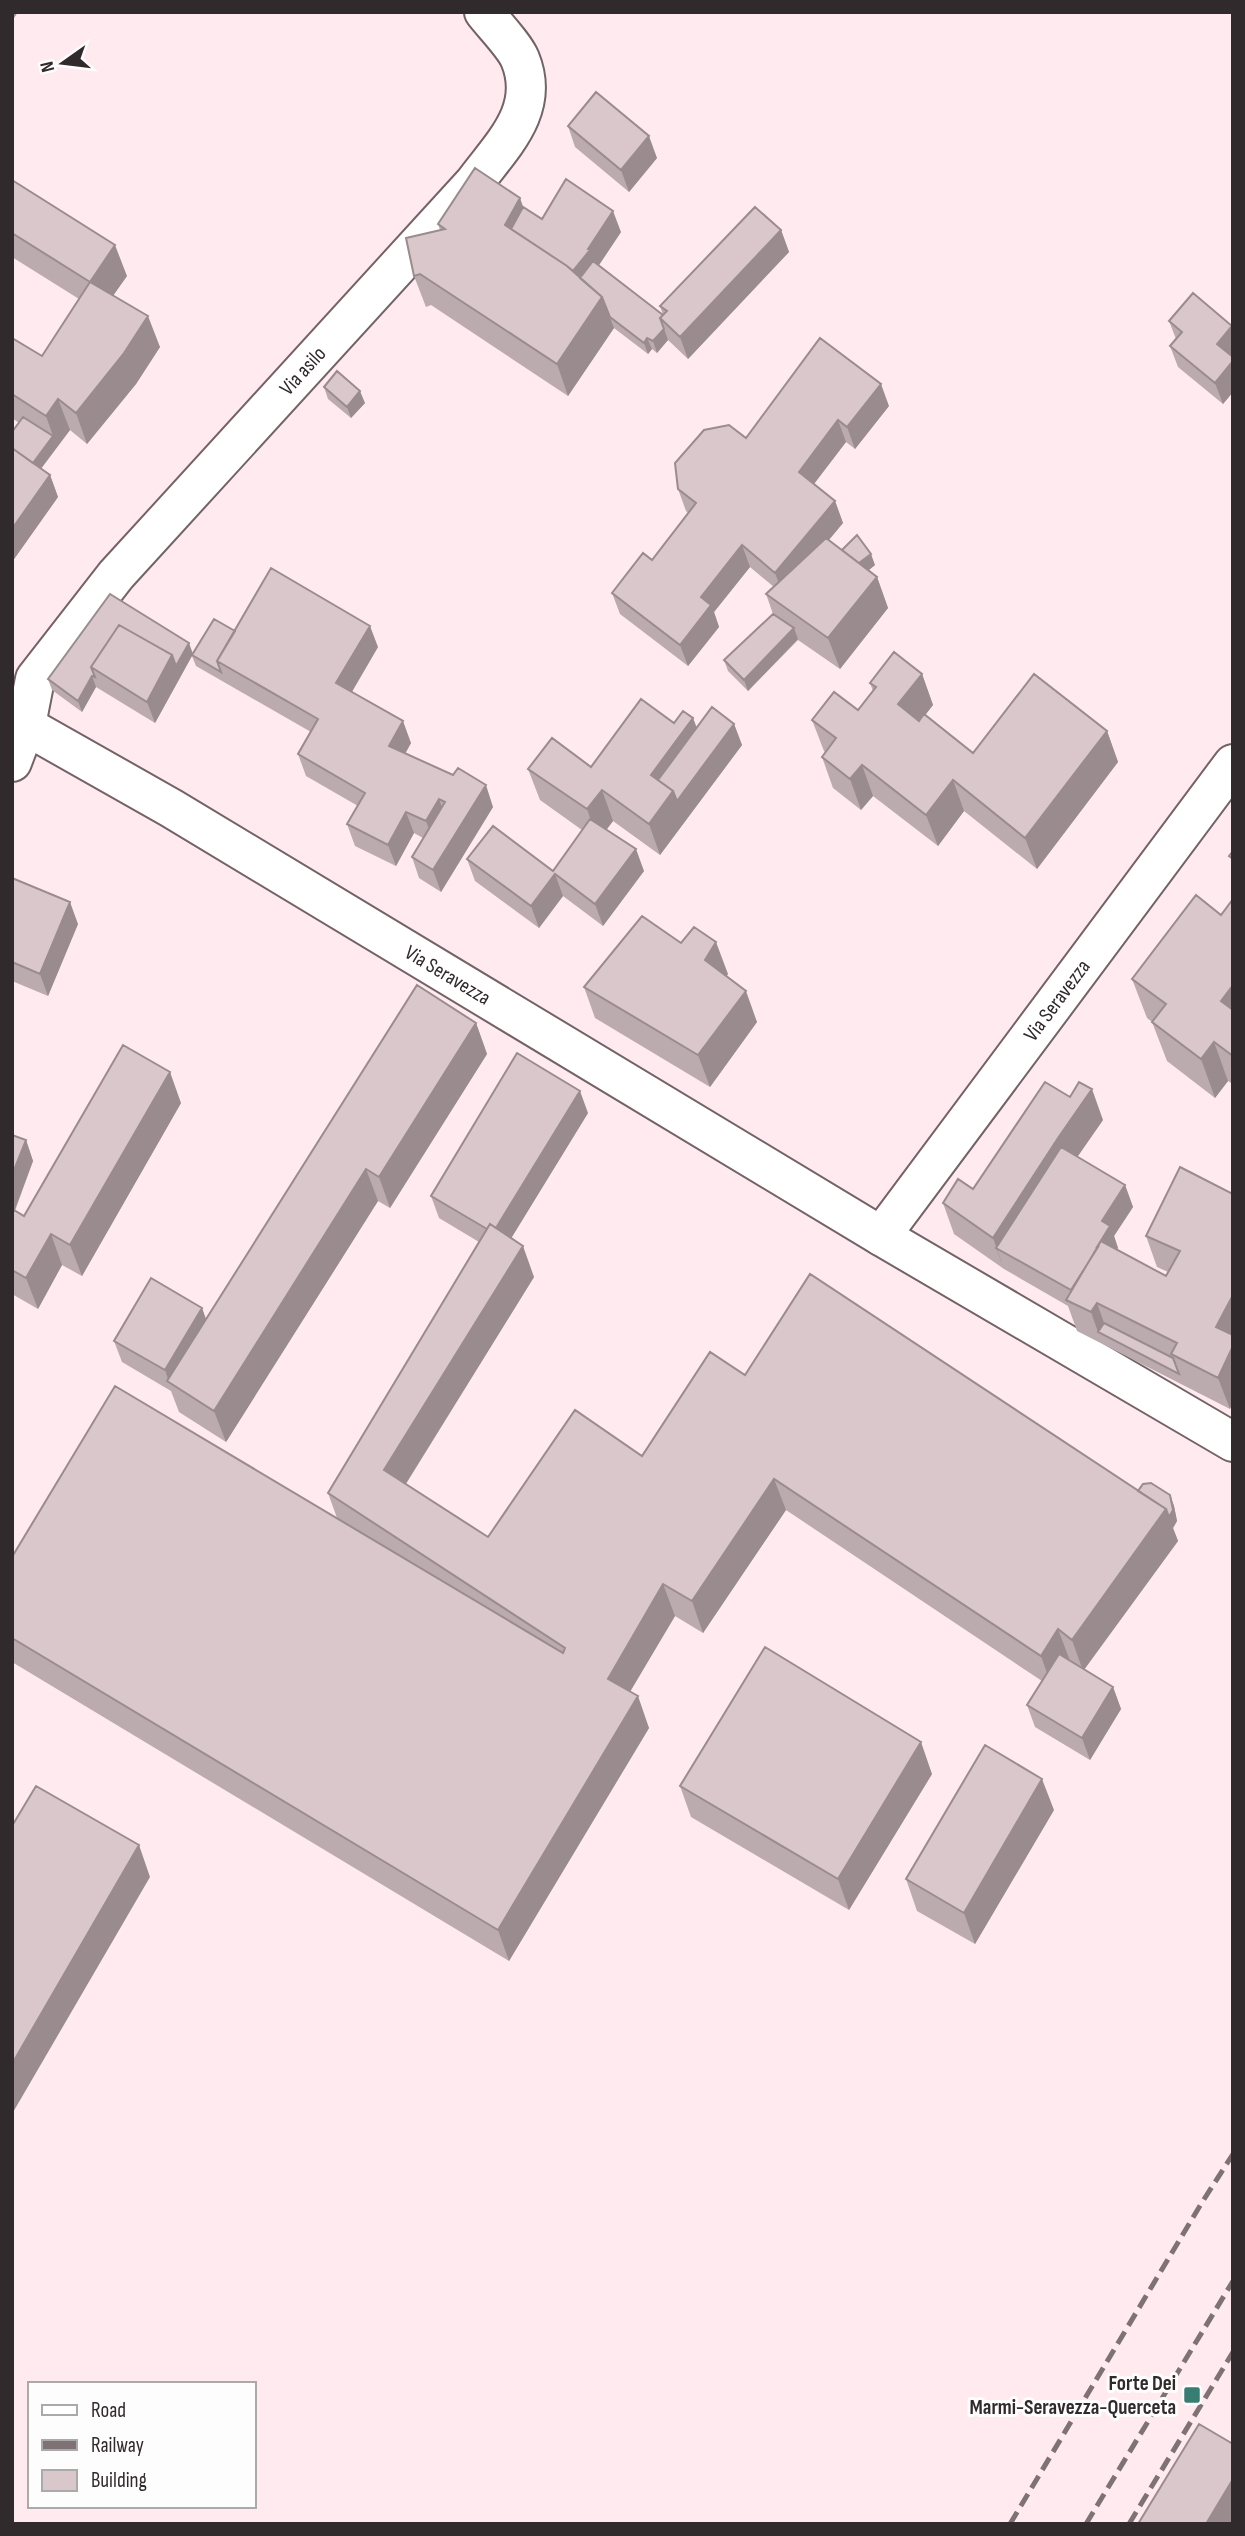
<svg xmlns="http://www.w3.org/2000/svg" width="1245" height="2536" viewBox="0 0 1245 2536" font-family="'Sofia Sans Condensed',sans-serif">
  <style>
    .lines { fill: none; stroke-linecap: round; stroke-linejoin: round }
    .minor-casing { stroke: #736266; stroke-width: 42 }
    .minor { stroke: #fff; stroke-width: 38 }
    .rail { stroke: #7e7275; stroke-width: 5; stroke-dasharray: 14 7; stroke-linecap: butt }
    .wall { fill: #bbabaf }
    .shaded-wall { fill: #998b8e }
    .building { fill: #dac7cb; stroke: #998b8e; stroke-width: 2 }
    .poi-dot { fill: #387d72; stroke: #fdfdfd; stroke-width: 2.5 }
    .labels { text-anchor: middle; dominant-baseline: central; stroke-width: 6; stroke-linejoin: round; paint-order: stroke }
    .street-label { font-size: 21px; fill: #312a2c; stroke: #fdfdfd }
    .poi-label { font-size: 21px; font-weight: bold; fill: #312a2c; stroke: #fdfdfd; text-anchor: end }
  </style>
  <rect width="100%" height="100%" fill="#feeaef"/>
  <g class="lines">
    <!-- minor casing -->
    <g class="minor-casing">
      <g id="minor">
        <path id="s1" d="M12,718L171,808L881,1236L1233,1442"/>
        <path id="s2" d="M12,762L26,725L35,679L116,575L474,183C502,145 541,110 520,59C514,45 494,25 484,12"/>
        <path id="s3" d="M881,1236L1233,764"/>
      </g>
    </g>
    <!-- minor -->
    <use href="#minor" class="minor"/>
    <!-- rail -->
    <path class="rail" d="M1010,2524L1201,2204L1233,2154
      M1086,2524L1233,2281
      M1129,2524L1233,2352"/>
  </g>
  <!-- wall -->
  <path class="wall" d="M568,126L657,158L629,192L575,147Z
    M12,180L127,276L113,295L160,347L136,384L87,444L70,430L41,469L50,475L58,497L12,562V432L19,423L12,418V338L42,356L79,299L12,257Z
    M523,207L542,219L621,232L599,265L663,315L660,306L781,230L789,252L688,359L668,340L657,353L652,349L648,354L614,328L568,396L431,305L426,307L414,276L440,230L438,224Z
    M1169,321L1232,326L1233,392L1223,404L1178,367L1170,346L1176,339Z
    M324,387L365,403L351,418L328,399Z
    M889,406L855,449L846,442L814,484L835,501L843,523L829,540L842,550L875,565L869,570L877,577L888,608L840,669L798,640L748,691L728,671L724,660L773,614L766,594L774,587L750,567L714,612L719,627L688,666L620,614L612,593L652,560L688,513L686,511L678,489L746,438Z
    M110,594L193,654L235,631L378,647L352,692L411,743L405,754L493,807L441,892L419,878L412,857L423,838L414,833L396,866L355,846L347,824L358,806L306,776L298,754L311,732L196,666L192,656L155,723L96,687L82,712L52,690L48,679Z
    M922,674L933,705L925,715L973,753L1107,731L1118,762L1037,869L964,811L938,846L873,796L861,810L833,788L822,757L825,752L824,751L812,720L858,710L873,691L870,683Z
    M693,718L697,728L734,724L742,745L660,855L613,821L606,830L644,871L603,926L563,896L539,928L475,881L467,859L553,871L582,830L540,800L528,769L591,767L674,723Z
    M12,878L78,924L48,996L12,981Z
    M1233,899V1084L1228,1081L1215,1098L1167,1061L1152,1022L1147,1018L1132,979L1221,915Z
    M681,943L728,974L726,976L757,1022L710,1087L595,1018L584,987Z
    M476,1023L487,1054L390,1208L378,1201L226,1442L179,1412L171,1391L122,1362L114,1341L202,1308L206,1320Z
    M181,1103L82,1276L62,1265L38,1309L12,1294V1135L26,1140L33,1161L15,1211L24,1216Z
    M588,1113L511,1238L534,1277L406,1484L488,1537L642,1456L745,1375L1138,1491L1170,1495L1174,1506L1177,1521L1173,1528L1178,1541L1084,1670L1113,1687L1121,1709L1090,1760L1035,1727L1027,1705L1042,1681L786,1510L703,1633L675,1616L630,1692L649,1728L509,1961L12,1662V1557L337,1518L328,1493L479,1242L439,1218L431,1196Z
    M1103,1120L1077,1157L1125,1185L1133,1207L1114,1236L1118,1248L1117,1250L1166,1276L1168,1272L1157,1267L1146,1236L1233,1194V1402L1230,1409L1077,1331L1068,1306L1004,1269L954,1234L943,1203L973,1189Z
    M932,1774L849,1910L691,1817L680,1786Z
    M1054,1810L975,1944L917,1911L906,1879Z"/>
  <!-- shaded-wall -->
  <path class="shaded-wall" d="M12,12H18L12,21Z
    M649,136L657,158L629,192L621,170Z
    M520,198L531,229L523,244L505,225Z
    M613,211L621,232L581,292L570,275Z
    M781,230L789,252L688,359L680,337Z
    M115,245L127,276L101,313L90,282Z
    M602,297L614,328L568,396L557,364Z
    M148,316L160,347L136,384L87,444L76,413Z
    M1232,326L1233,329V357L1217,344Z
    M664,329L668,340L657,353L653,341Z
    M647,338L652,349L648,354L644,343Z
    M1233,361V392L1223,404L1215,383Z
    M881,384L889,406L855,449L847,427Z
    M360,391L365,403L351,418L347,407Z
    M58,399L70,430L33,479L29,468L53,436L46,416Z
    M838,420L846,442L807,493L799,472Z
    M50,475L58,497L12,562V529Z
    M835,501L843,523L783,594L775,573Z
    M742,545L750,567L714,612L719,627L688,666L680,645L701,597Z
    M871,554L875,565L854,582L850,570Z
    M877,577L888,608L840,669L828,638Z
    M370,626L378,647L344,705L336,683Z
    M794,628L798,639L748,691L744,680Z
    M189,643L193,654L155,723L147,702L172,655Z
    M922,674L933,705L909,736L898,704Z
    M92,676L96,687L82,712L78,701Z
    M693,718L704,749L734,724L742,745L660,855L649,824L651,775Z
    M403,721L411,743L397,768L389,746Z
    M1107,731L1118,762L1037,869L1025,838Z
    M862,765L873,796L861,810L850,779Z
    M953,780L964,811L938,846L926,815Z
    M486,785L493,807L441,892L433,870Z
    M602,790L613,821L598,841L587,809Z
    M439,799L447,821L434,843L426,821Z
    M406,812L414,833L396,866L388,845Z
    M636,849L644,871L603,926L595,904Z
    M555,874L563,896L539,928L531,906Z
    M70,902L78,924L48,996L40,974Z
    M716,942L728,974L717,991L705,960Z
    M1233,985V1034L1221,1001Z
    M746,991L757,1022L710,1087L698,1055Z
    M476,1023L487,1054L390,1208L379,1177Z
    M1214,1042L1228,1081L1215,1098L1201,1059Z
    M170,1072L181,1103L82,1276L70,1245Z
    M1092,1089L1103,1120L1069,1169L996,1248L1004,1269L993,1238L1058,1138Z
    M580,1091L588,1113L501,1255L493,1233Z
    M26,1140L33,1161L12,1217V1175Z
    M366,1169L378,1201L226,1442L214,1411Z
    M1125,1185L1133,1207L1114,1236L1118,1248L1109,1262L1097,1247L1102,1221Z
    M51,1234L62,1265L38,1309L26,1278Z
    M523,1246L534,1277L395,1501L384,1470Z
    M1233,1295V1402L1230,1409L1218,1378L1216,1327Z
    M1097,1303L1108,1334L1098,1332L1091,1312Z
    M202,1308L210,1330L169,1382L165,1370Z
    M774,1479L786,1510L703,1633L692,1601Z
    M1170,1495L1174,1506L1177,1521L1173,1528L1178,1541L1083,1671L1072,1640Z
    M663,1584L675,1616L619,1710L608,1679Z
    M1058,1629L1070,1661L1052,1687L1041,1656Z
    M1113,1687L1121,1709L1090,1760L1082,1738Z
    M638,1696L649,1728L509,1961L498,1930Z
    M921,1742L932,1774L849,1910L838,1879Z
    M1042,1779L1054,1810L975,1944L964,1913Z
    M139,1845L150,1877L12,2114V2064Z
    M1233,2479V2524H1206Z"/>
  <!-- building -->
  <path class="building" d="M596,92L649,136L621,170L568,126Z
    M475,168L520,198L505,225L567,266L602,297L557,364L420,274L414,276L406,238L445,229L438,224Z
    M566,179L613,211L588,249L590,250L573,271L567,266L511,229L523,207L542,219Z
    M12,180L115,245L90,282L12,233Z
    M755,207L781,230L680,337L660,318L667,311L660,306Z
    M593,261L663,315L660,318L664,329L653,341L647,338L644,343L610,317L602,297L580,278Z
    M90,282L148,316L124,353L76,413L58,399L46,416L12,394V338L42,356Z
    M1193,293L1232,326L1217,344L1233,357V361L1215,383L1170,346L1182,332L1169,321Z
    M820,338L881,384L847,427L838,420L799,472L835,501L775,573L742,545L701,597L711,605L680,645L612,593L643,553L652,560L696,503L678,489L675,463L704,430L729,425L746,438Z
    M337,371L360,391L347,407L324,387Z
    M23,417L53,436L33,463L12,448V432Z
    M12,448L50,475L12,529Z
    M857,535L871,554L859,563L842,550Z
    M826,538L877,577L828,638L766,594Z
    M271,568L370,626L336,683L403,721L389,746L453,775L458,768L486,785L433,870L412,857L445,802L439,799L426,821L406,812L388,845L347,824L365,793L298,754L318,719L217,661Z
    M110,594L189,643L176,666L172,655L119,625L91,667L95,677L92,676L78,701L48,679Z
    M773,614L794,628L744,680L724,660Z
    M214,619L235,631L217,661L221,672L192,655Z
    M119,625L172,655L147,702L91,667Z
    M894,652L922,674L898,704L919,721L924,714L973,753L1034,674L1107,731L1025,838L953,780L926,815L862,765L850,779L822,757L836,738L812,720L834,692L858,710L876,687L870,683Z
    M641,699L674,723L683,711L693,718L651,775L673,791L649,824L602,790L587,809L528,769L552,738L591,767Z
    M712,707L734,724L677,801L673,791L658,780Z
    M590,819L636,849L595,904L555,874L531,906L467,859L493,826L553,871Z
    M1233,851V859L1229,856Z
    M12,878L70,902L40,974L12,962Z
    M1196,895L1221,915L1233,899V985L1221,1001L1233,1010V1056L1214,1042L1201,1059L1152,1022L1166,1004L1132,979Z
    M642,916L681,943L694,927L716,942L705,960L746,991L698,1055L584,987Z
    M417,985L476,1023L379,1177L366,1169L214,1411L167,1381Z
    M123,1045L170,1072L70,1245L51,1234L26,1278L12,1270V1213L14,1210L24,1216Z
    M517,1053L580,1091L496,1228L490,1224L487,1229L431,1196Z
    M1045,1082L1070,1097L1079,1082L1092,1089L1058,1138L993,1238L943,1203L958,1179L973,1189Z
    M12,1135L26,1140L12,1175Z
    M1061,1147L1125,1185L1102,1221L1110,1226L1097,1247H1098L1071,1290L996,1248Z
    M1180,1167L1233,1194V1295L1216,1327L1233,1335V1346L1218,1378L1171,1354L1177,1343L1097,1303L1091,1312L1066,1300L1101,1241L1166,1276L1180,1251L1146,1236Z
    M490,1224L523,1246L384,1470L488,1537L575,1410L642,1456L710,1352L745,1375L810,1274L1166,1509L1072,1640L1058,1629L1041,1656L774,1479L692,1601L663,1584L608,1679L638,1696L498,1930L12,1638V1557L115,1386L563,1653L565,1648L328,1493Z
    M151,1278L202,1308L165,1370L114,1341Z
    M1104,1323L1173,1358L1179,1374L1098,1332Z
    M1151,1483L1170,1495L1173,1510L1169,1517L1166,1509L1138,1491L1143,1484Z
    M765,1647L921,1742L838,1879L680,1786Z
    M1059,1654L1113,1687L1082,1738L1027,1705Z
    M985,1745L1042,1779L964,1913L906,1879Z
    M36,1786L139,1845L12,2064V1826Z
    M1199,2424L1233,2444V2479L1206,2524H1138Z"/>
  <!-- markers -->
  <rect class="poi-dot" x="1183" y="2386" width="18" height="18" rx="3.5"/>
  <g class="labels">
    <!-- street labels -->
    <g class="street-label">
      <text stroke="none"><textPath href="#s2" startOffset="495">Via asilo</textPath></text>
      <text stroke="none"><textPath href="#s1" startOffset="506">Via Seravezza</textPath></text>
      <text stroke="none"><textPath href="#s3" startOffset="294">Via Seravezza</textPath></text>
    </g>
    <!-- poi labels -->
    <g class="poi-label">
      <text x="1176" y="2383">Forte Dei<tspan x="1176" dy="24">Marmi-Seravezza-Querceta</tspan></text>
    </g>
  </g>
  <!-- border -->
  <rect width="1245" height="2536" fill="none" stroke="#312a2c" stroke-width="28"/>
  <!-- legend -->
  <rect x="28" y="2382" width="228" height="126" fill="#fdfdfd" stroke="#aba9a9" stroke-width="2"/>
  <rect x="42" y="2405" width="35" height="10" fill="#ffffff" stroke="#aba9a9" stroke-width="2"/>
  <text x="91" y="2417" font-size="21" fill="#312a2c">Road</text>
  <rect x="42" y="2440" width="35" height="10" fill="#7e7275" stroke="#aba9a9" stroke-width="2"/>
  <text x="91" y="2452" font-size="21" fill="#312a2c">Railway</text>
  <rect x="42" y="2470" width="35" height="21" fill="#dac7cb" stroke="#aba9a9" stroke-width="2"/>
  <text x="91" y="2487" font-size="21" fill="#312a2c">Building</text>
  <!-- north arrow -->
  <g transform="translate(63 63) rotate(256)" stroke="#fdfdfd" stroke-width="5" paint-order="stroke">
  <path d="M0-5L12 26L0 18L-12 26Z" fill="#312a2c"/>
  <text y="-10" font-size="19" font-weight="bold" text-anchor="middle" fill="#312a2c">N</text>
  </g>
</svg>
